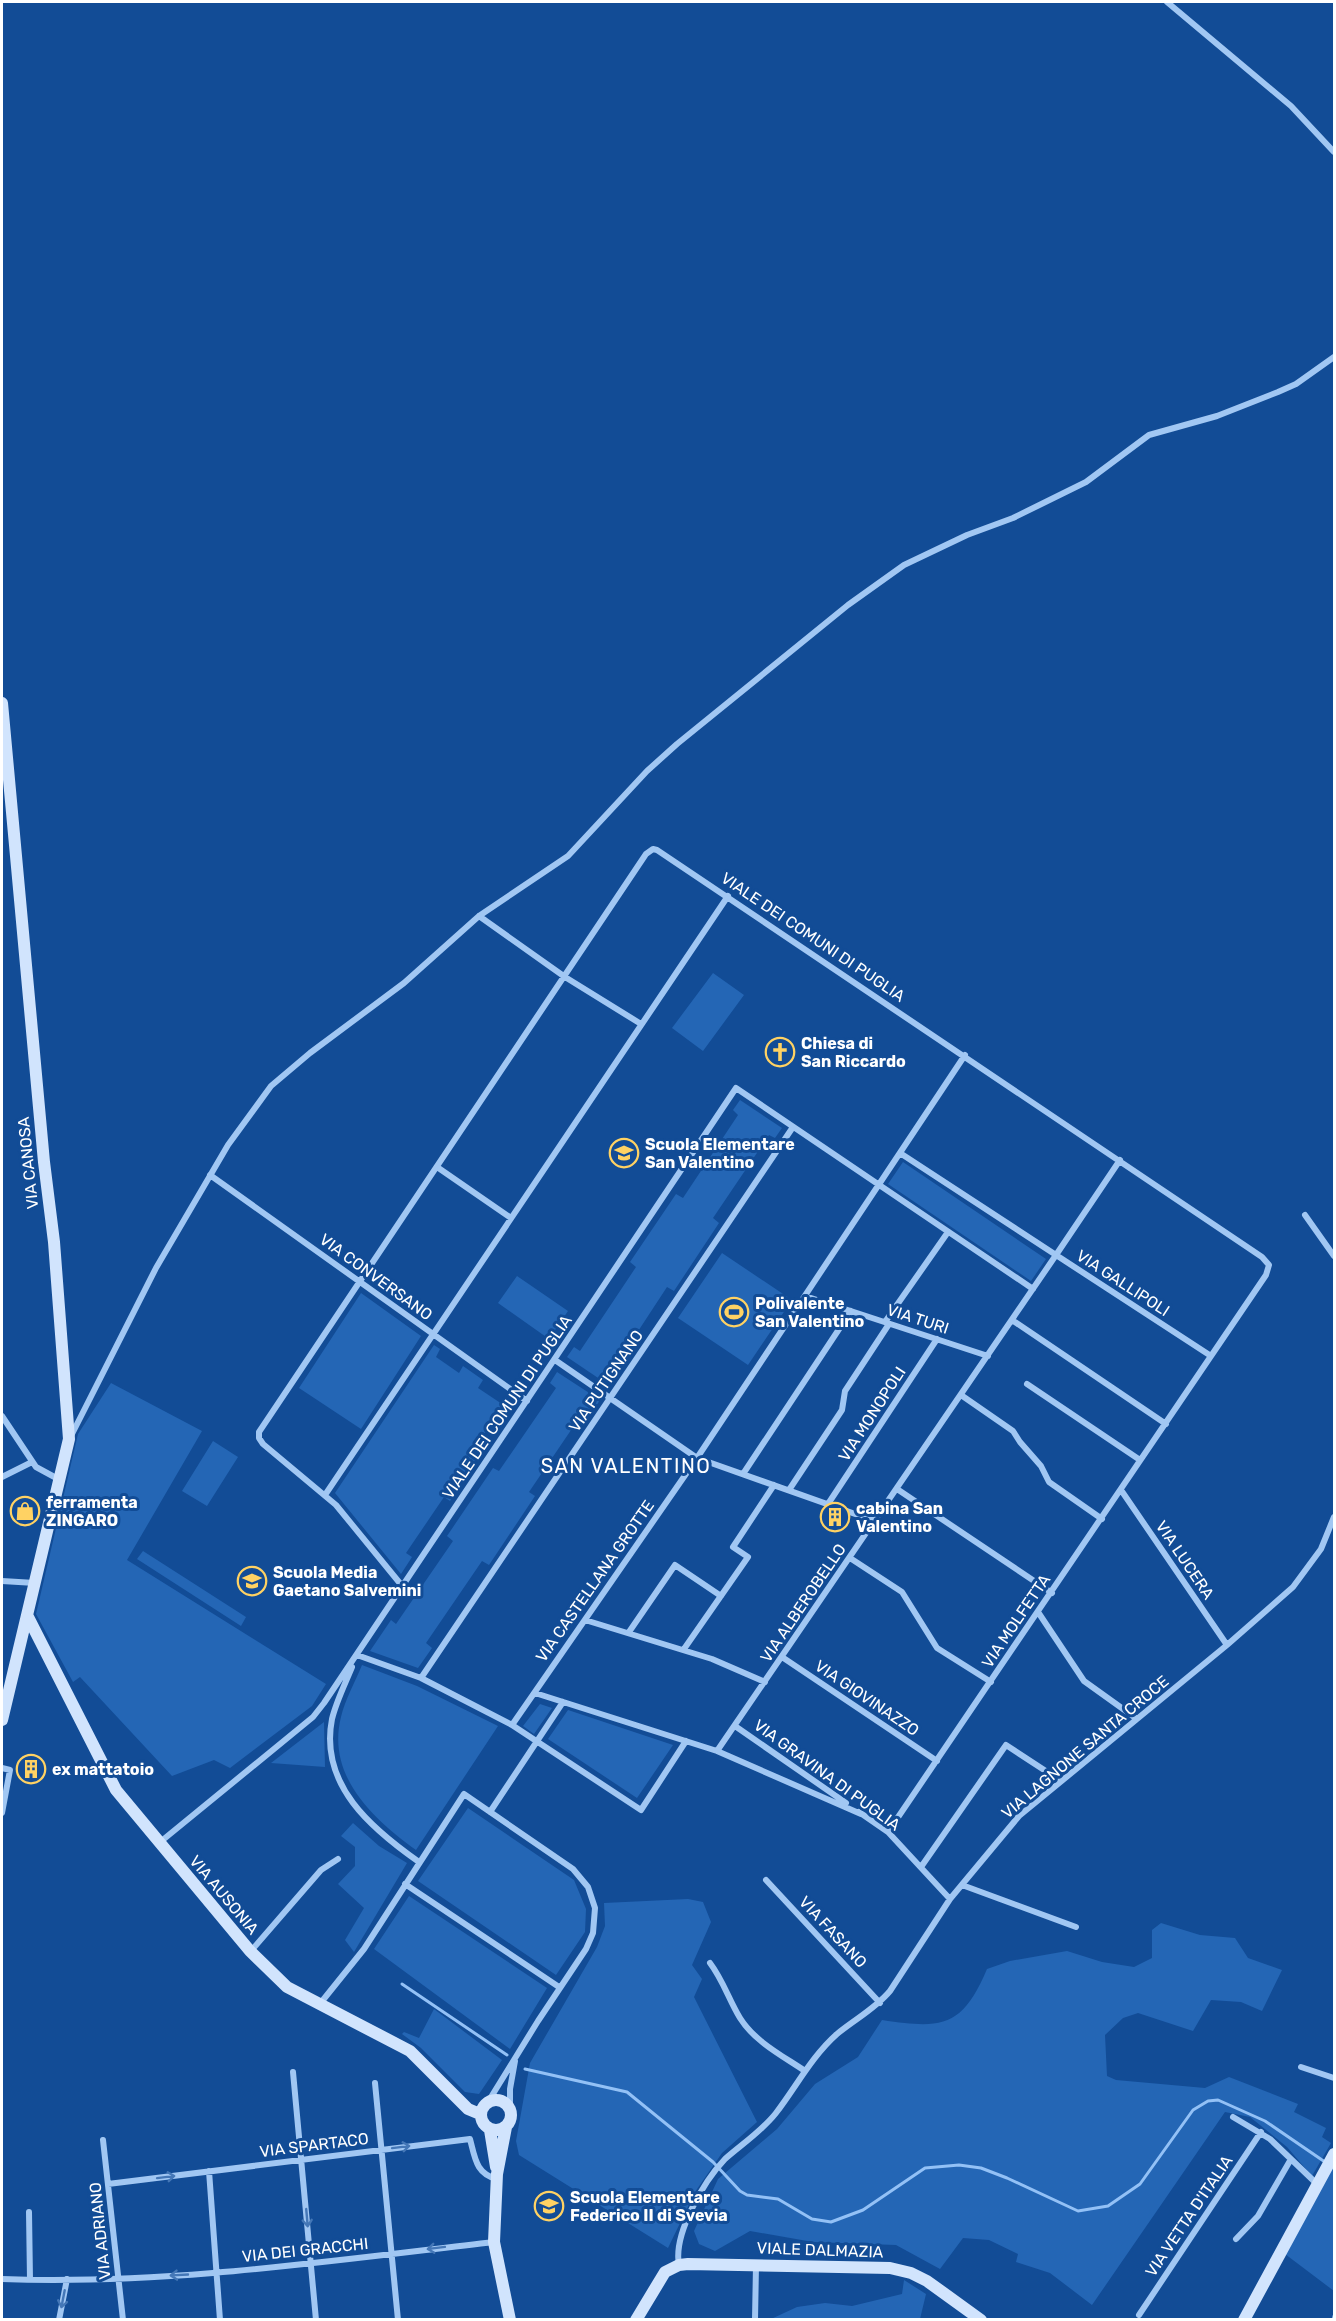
<svg xmlns="http://www.w3.org/2000/svg" width="1336" height="2321" viewBox="0 0 1336 2321" font-family="Rubik,sans-serif">
  <style>
    .green { fill: #2466b5 }
    .lines { fill: none; stroke-linecap: round; stroke-linejoin: round }
    .stream { stroke: #93c1f6; stroke-width: 3 }
    .street { stroke: #a1c7f3; stroke-width: 6 }
    .secondary { stroke: #d1e4fd; stroke-width: 12 }
    .oneway { stroke: #4477b7 }
    .labels { text-anchor: middle; dominant-baseline: central; stroke-width: 6; stroke-linejoin: round; paint-order: stroke }
    .street-label { font-size: 16px; fill: #fff; stroke: #124c96 }
    .poi-label { font-size: 16px; font-weight: bold; fill: #fff; stroke: #124c96; text-anchor: start }
    .quarter-label { font-size: 20px; letter-spacing: 1.5px; fill: #fff; stroke: #124c96 }
  </style>
  <rect width="100%" height="100%" fill="#124c96"/>
  <!-- green -->
  <path class="green" d="M713,973L744,995L703,1051L672,1028Z
    M740,1100L782,1128L775,1138L769,1135L713,1218L719,1223L674,1291L667,1287L612,1371L617,1375L610,1386L567,1357L574,1347L580,1351L636,1267L630,1262L676,1194L683,1198L738,1115L733,1110Z
    M903,1162L1046,1259L1031,1281L888,1184Z
    M722,1253L792,1300L748,1365L678,1318Z
    M517,1276L568,1311L549,1339L498,1303Z
    M361,1293L421,1336L361,1429L299,1388Z
    M434,1345L440,1349L436,1357L459,1373L463,1366L483,1380L478,1388L502,1404L507,1398L515,1403L501,1425L494,1420L470,1456L476,1461L450,1501L444,1497L406,1553L412,1557L401,1574L335,1493Z
    M557,1372L600,1400L592,1412L586,1408L529,1492L535,1496L489,1565L482,1561L426,1643L432,1648L418,1668L370,1651L391,1620L396,1624L453,1541L447,1536L493,1468L499,1471L556,1388L550,1383Z
    M111,1383L202,1431L127,1560L326,1684L312,1706L230,1768L214,1760L172,1776L80,1677L73,1682L36,1614L78,1434Z
    M213,1441L238,1457L207,1506L182,1491Z
    M143,1551L246,1617L241,1626L137,1559Z
    M362,1665L417,1686L498,1726L416,1850C374,1820 326,1776 341,1717C345,1700 355,1682 362,1665Z
    M540,1704L552,1708L534,1734L523,1726Z
    M568,1710L673,1745L637,1798L548,1739Z
    M324,1722L325,1767L271,1763Z
    M468,1808L574,1880L586,1909L585,1932L556,1975L418,1881Z
    M353,1823L379,1846L407,1863L354,1952L345,1940L364,1908L338,1884L355,1866V1847L341,1836Z
    M409,1896L547,1988L510,2049L374,1949Z
    M688,1899L703,1902L711,1922L692,1965L702,1979L694,1997L757,2122L722,2153L695,2192L668,2248L519,2155L516,2141L530,2063L597,1947L605,1926L604,1903Z
    M1161,1923L1200,1935L1235,1938L1248,1958L1282,1970L1262,2011L1241,2002L1211,2000L1193,2031L1138,2013L1123,2018L1105,2035L1107,2076L1116,2080L1205,2088L1229,2077L1298,2104L1294,2112L1326,2128L1322,2137L1331,2143L1312,2176L1287,2147L1250,2117L1225,2112L1092,2305L1050,2273L1016,2262L1018,2254L989,2240L963,2238L940,2269L896,2245L813,2242L750,2231L715,2251L699,2244L694,2231L718,2179L777,2129L815,2084L858,2057L882,2020C942,2029 962,2028 987,1969L1010,1961L1067,1951L1102,1962L1134,1967L1152,1958V1930Z
    M434,2009L502,2060L479,2094L465,2092L421,2048L402,2034L404,2032L419,2038Z
    M1334,2162V2291L1285,2254Z
    M904,2280L926,2294L920,2319H771L797,2307L825,2303L852,2306L902,2294Z"/>
  <g class="lines">
    <!-- stream -->
    <path class="stream" d="M402,1984L507,2055
      M525,2069L627,2092L713,2162L740,2191L747,2195L778,2199L812,2219L831,2222L863,2210L925,2168L959,2165L981,2168L1007,2178L1078,2211L1108,2206L1140,2184L1193,2110L1208,2101L1218,2100L1265,2121L1325,2162
      M1333,2320L1334,2316"/>
    <!-- street -->
    <path class="street" d="M1167,2L1291,106L1334,152
      M479,916L565,977L641,1024
      M900,1153L1056,1255L1120,1160
      M437,1167L511,1218
      M210,1175L527,1401
      M1305,1215L1334,1256
      M805,1296L988,1356
      M1012,1320L1166,1424
      M885,1322L948,1232
      M555,1360L697,1458L875,1521
      M1027,1384L1140,1460
      M961,1395L1013,1431L1020,1442L1041,1466L1049,1482L1102,1519
      M2,1416L36,1467L60,1480
      M71,1436L156,1268L228,1145L271,1086L310,1053L404,983L479,916L568,856L647,771L677,744L848,605L904,565L967,535L1013,518L1086,482L1149,435L1217,416L1278,392L1296,384L1334,357
      M743,1474L851,1311
      M2,1477L32,1462
      M897,1489L1052,1593
      M789,1490L842,1410L845,1391L889,1324
      M1121,1490L1227,1645
      M325,1495L728,896
      M828,1504L937,1339
      M850,1558L902,1592L937,1648L991,1682
      M2,1581L35,1583
      M403,1587L336,1505L263,1444L259,1438V1432L646,854L653,849L657,850L1262,1257L1269,1265L1266,1275L888,1832
      M1038,1612L1084,1681L1137,1719
      M585,1620L712,1659L765,1682
      M629,1632L675,1565L721,1596
      M684,1649L748,1557L733,1547L774,1485
      M357,1655L421,1678L512,1725L641,1810L686,1741
      M782,1657L937,1761
      M352,1667C345,1684 336,1702 332,1719C319,1785 372,1829 419,1862
      M421,1678L793,1127
      M535,1693L717,1751L861,1814
      M512,1725L697,1458L965,1055
      M735,1726L846,1803
      M717,1751L1056,1255L1211,1356
      M2,1768L10,1770L2,1813
      M490,1812L563,1702
      M859,1812L888,1832L950,1899
      M159,1843L313,1717L324,1703L736,1088L1033,1289
      M921,1867L1006,1745L1061,1781
      M766,1880L880,2003
      M405,1884L559,1987
      M962,1885L1076,1927
      M251,1951L321,1870L338,1859
      M710,1963C723,1980 729,2000 740,2018C755,2042 783,2056 805,2071
      M319,2005L364,1949L464,1794L573,1869L588,1887L595,1908L593,1933L586,1949L538,2021L488,2102
      M1301,2067L1334,2078
      M293,2072L316,2320
      M375,2083L398,2320
      M510,2110V2089L515,2061
      M1233,2117L1270,2139L1317,2184
      M103,2140L123,2320
      M209,2171L220,2320
      M108,2184L470,2139C475,2158 476,2174 497,2179
      M29,2212L30,2280
      M1236,2239L1258,2216L1291,2159
      M679,2265C673,2234 704,2181 725,2159C742,2144 762,2131 776,2113C796,2087 812,2056 837,2034C855,2019 875,2009 890,1991L950,1899L1019,1816L1227,1645L1293,1587L1321,1549L1334,1517
      M2,2279C166,2285 330,2261 494,2242
      M1139,2315L1261,2132
      M59,2320L67,2279
      M755,2320L756,2265"/>
    <!-- secondary -->
    <path class="secondary" d="M2,703L44,1162L54,1242L69,1439L2,1720
      M27,1615L116,1790L250,1951L287,1987L410,2051L468,2109L480,2114
      M481 2115a15 15 0 1 1 30 0a15 15 0 1 1-30 0Z
      M506,2127L497,2174L494,2242L510,2320
      M490,2130L496,2167
      M636,2320L665,2272L679,2265L688,2264L890,2268L911,2273L927,2281L981,2320
      M1244,2320L1334,2154"/>
  </g>
  <!-- one-way arrows -->
  <defs><path id="oneway-shaft" d="M-6 0H5M1.5-3L5.5 0L1.5 3" fill="none" stroke-width="1.6" stroke-linecap="round" stroke-linejoin="round" transform="scale(1.5)"/></defs>
  <g class="oneway">
    <use href="#oneway-shaft" transform="translate(401 2147) rotate(-7)"/>
    <use href="#oneway-shaft" transform="translate(166 2177) rotate(-7)"/>
    <use href="#oneway-shaft" transform="translate(307 2218) rotate(85)"/>
    <use href="#oneway-shaft" transform="translate(436 2248) rotate(173)"/>
    <use href="#oneway-shaft" transform="translate(179 2275) rotate(177)"/>
    <use href="#oneway-shaft" transform="translate(63 2299) rotate(101)"/>
  </g>
  <!-- icons -->
  <defs>
    <g id="church-ring" transform="scale(1.5)"><circle r="9.5" fill="#124c96" stroke="#ffd263" stroke-width="1.5"/><path d="M-1.2-6h2.4v3.5h3.3v2.4h-3.3V6h-2.4V-.1h-3.3v-2.4h3.3Z" fill="#ffd263"/></g>
    <g id="school-ring" transform="scale(1.5)"><circle r="9.5" fill="#124c96" stroke="#ffd263" stroke-width="1.5"/><path d="M0-5L7-2L0 1L-7-2ZM-4 1L0 2.5L4 1V4Q0 6-4 4Z" fill="#ffd263"/></g>
    <g id="stadium-ring" transform="scale(1.5)"><circle r="9.5" fill="#124c96" stroke="#ffd263" stroke-width="1.5"/><path d="M0-5a6.5 5 0 1 0 0 10a6.5 5 0 1 0 0-10ZM-3.5-1.8h7v3.6h-7Z" fill="#ffd263"/></g>
    <g id="shop-ring" transform="scale(1.5)"><circle r="9.5" fill="#124c96" stroke="#ffd263" stroke-width="1.5"/><path d="M-5-2.5h2.3a2.7 3.5 0 0 1 5.4 0H5L5.5 6h-11ZM-1.5-2.5h3a1.5 2.3 0 0 0-3 0Z" fill="#ffd263"/></g>
    <g id="building-ring" transform="scale(1.5)"><circle r="9.5" fill="#124c96" stroke="#ffd263" stroke-width="1.5"/><path d="M-4-6H4V6H1V3H-1V6H-4ZM-2.5-4.3h1.7v1.8h-1.7ZM.8-4.3h1.7v1.8H.8ZM-2.5-1h1.7V.8h-1.7ZM.8-1h1.7V.8H.8Z" fill="#ffd263"/></g>
  </defs>
  <g fill-rule="evenodd">
    <use href="#church-ring" x="780" y="1052"/>
    <use href="#school-ring" x="624" y="1153"/>
    <use href="#stadium-ring" x="734" y="1312"/>
    <use href="#shop-ring" x="25" y="1511"/>
    <use href="#building-ring" x="835" y="1517"/>
    <use href="#school-ring" x="252" y="1581"/>
    <use href="#building-ring" x="31" y="1769"/>
    <use href="#school-ring" x="549" y="2206"/>
  </g>
  <g class="labels">
    <!-- street labels -->
    <g class="street-label">
      <text transform="translate(813 937) rotate(34)">VIALE DEI COMUNI DI PUGLIA</text>
      <text transform="translate(28 1163) rotate(-96)">VIA CANOSA</text>
      <text transform="translate(376 1277) rotate(36)">VIA CONVERSANO</text>
      <text transform="translate(1123 1283) rotate(33)">VIA GALLIPOLI</text>
      <text transform="translate(918 1319) rotate(18)">VIA TURI</text>
      <text transform="translate(606 1381) rotate(-56)">VIA PUTIGNANO</text>
      <text transform="translate(507 1407) rotate(-56)">VIALE DEI COMUNI DI PUGLIA</text>
      <text transform="translate(872 1414) rotate(-57)">VIA MONOPOLI</text>
      <text transform="translate(1185 1560) rotate(56)">VIA LUCERA</text>
      <text transform="translate(595 1581) rotate(-55)">VIA CASTELLANA GROTTE</text>
      <text transform="translate(803 1603) rotate(-56)">VIA ALBEROBELLO</text>
      <text transform="translate(1016 1621) rotate(-56)">VIA MOLFETTA</text>
      <text transform="translate(867 1698) rotate(34)">VIA GIOVINAZZO</text>
      <text transform="translate(1085 1747) rotate(-40)">VIA LAGNONE SANTA CROCE</text>
      <text transform="translate(827 1775) rotate(36)">VIA GRAVINA DI PUGLIA</text>
      <text transform="translate(224 1895) rotate(50)">VIA AUSONIA</text>
      <text transform="translate(833 1932) rotate(47)">VIA FASANO</text>
      <text transform="translate(314 2145) rotate(-7)">VIA SPARTACO</text>
      <text transform="translate(1189 2216) rotate(-56)">VIA VETTA D'ITALIA</text>
      <text transform="translate(100 2231) rotate(-96)">VIA ADRIANO</text>
      <text transform="translate(305 2250) rotate(-6)">VIA DEI GRACCHI</text>
      <text transform="translate(820 2250) rotate(2)">VIALE DALMAZIA</text>
    </g>
    <!-- poi labels -->
    <g class="poi-label">
      <text x="801" y="1043">Chiesa di<tspan x="801" dy="18">San Riccardo</tspan></text>
      <text x="645" y="1144">Scuola Elementare<tspan x="645" dy="18">San Valentino</tspan></text>
      <text x="755" y="1303">Polivalente<tspan x="755" dy="18">San Valentino</tspan></text>
      <text x="46" y="1502">ferramenta<tspan x="46" dy="18">ZINGARO</tspan></text>
      <text x="856" y="1508">cabina San<tspan x="856" dy="18">Valentino</tspan></text>
      <text x="273" y="1572">Scuola Media<tspan x="273" dy="18">Gaetano Salvemini</tspan></text>
      <text x="52" y="1769">ex mattatoio</text>
      <text x="570" y="2197">Scuola Elementare<tspan x="570" dy="18">Federico II di Svevia</tspan></text>
    </g>
    <!-- quarter labels -->
    <g class="quarter-label">
      <text x="626" y="1466">SAN VALENTINO</text>
    </g>
  </g>
  <!-- border -->
  <rect width="1336" height="2321" fill="none" stroke="#ffffff" stroke-width="6"/>
</svg>
